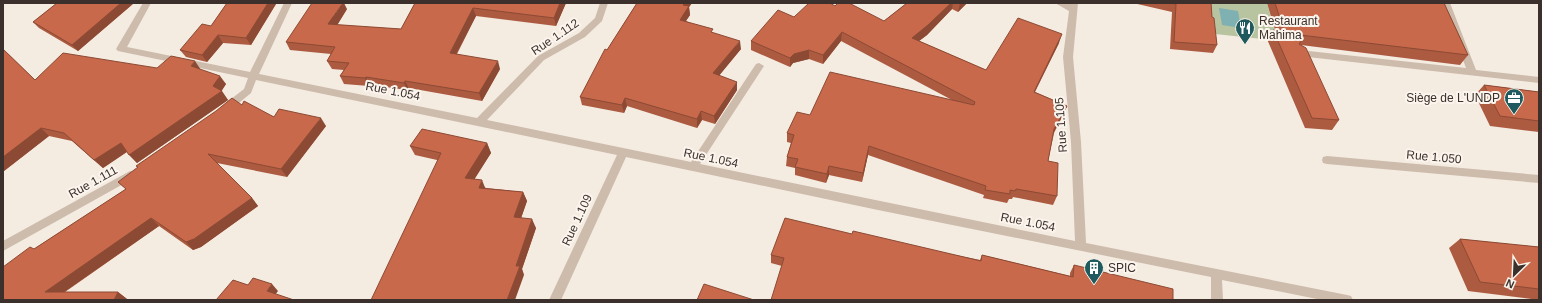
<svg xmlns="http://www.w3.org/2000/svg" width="1542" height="303" viewBox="0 0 1542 303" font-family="Arial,sans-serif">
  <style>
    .green { fill: #b8c4a0 }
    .water { fill: #7fb0b2 }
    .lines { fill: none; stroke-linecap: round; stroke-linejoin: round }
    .minor { fill: #cdbbac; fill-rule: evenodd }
    .wall { fill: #ac5a40 }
    .shaded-wall { fill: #8c4a34 }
    .building { fill: #c8694b; stroke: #8c4a34 }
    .labels { text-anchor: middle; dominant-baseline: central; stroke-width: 4; stroke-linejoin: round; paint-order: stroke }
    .poi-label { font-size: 12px; fill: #3b302b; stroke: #fbf5ee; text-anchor: start }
    .street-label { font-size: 12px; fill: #3b302b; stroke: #fbf5ee }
  </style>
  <rect width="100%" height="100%" fill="#f4ebe1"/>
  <!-- green -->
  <path class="green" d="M1208,3H1267L1278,43L1273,40L1215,34Z"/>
  <!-- water -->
  <path class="water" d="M1219,8L1238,11L1241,28L1222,25Z"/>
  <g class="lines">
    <!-- minor -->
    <path class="minor" d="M143,3H151L127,47L250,72L284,3H292L259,74L477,118L538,56L579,33L595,18L600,3H608L602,21L585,37L544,60L487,120L691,162L756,64L759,63L764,66L700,164L1075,241L1071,142L1063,57L1069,11L1055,3H1078L1073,57L1081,142L1086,243L1347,295L1351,296L1353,300H1322L1222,280L1223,300H1211V277L878,210L626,157L561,300H549L617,155L256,80L251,93L228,112H222L220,109L222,106L244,89L248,78L118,51L116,49Z
      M1442,3H1450L1476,70L1539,77V83L1299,56L1294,53L1299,50L1466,68Z
      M1327,156L1539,175V183L1327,164L1323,163L1322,160L1323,157Z
      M130,171L134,172L135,175L134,178L3,251V241Z"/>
  </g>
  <!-- wall -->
  <path class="wall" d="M57,3H134L78,51L39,28L33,22Z
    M227,3H275L276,4L251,45L223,43L207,62L186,57L180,50L211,26Z
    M415,3H566L556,26L476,16L457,54L500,69L482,101L409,88L407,90L370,85L369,86L344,84L340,76L344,70L332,69L327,61L331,54L290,50L286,42L347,9L337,25L401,29Z
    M637,3H692L689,7L690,15L686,21L713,33L741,49L719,75L737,90L715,124L702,120L697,128L627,106L624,113L582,105L580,97L607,50Z
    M907,3H967L958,12L952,9L927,35L919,41L986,70L1059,43L1035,92L1067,106L1063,115L1054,133L1048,161L1057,196L1053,205L1013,197L1012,199H1009L1007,203L983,198L984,195L868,155L862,182L829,175L826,183L795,175V168L786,166L787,157L791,143L787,142V133L810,115L952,100L841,41L823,64L809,59L793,63L790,67L751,50V41L794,17L884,21Z
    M1133,3H1211L1212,17L1217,45L1213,53L1170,49L1172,12Z
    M1267,3H1444L1468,55L1460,65L1301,45L1339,120L1332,130L1305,128L1267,39L1273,30H1275Z
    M3,49L35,80L157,68L201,70L226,84L221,91L228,100L137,163L127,152L103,168L72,141L49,136L4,171H3Z
    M1484,85L1539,92V132L1490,126L1475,95Z
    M242,105L274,117L326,126L287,177L217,163L252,198L258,206L201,247L193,250L159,226L65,292H118L127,299L126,300H3L34,249L126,189L118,182Z
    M487,143L491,153L474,179L486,188L523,192L527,201L521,218L536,228L522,269L524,275L437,160L415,155L410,146Z
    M852,234L980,260L982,255L1070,276V273L1074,265L1173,300L782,266L771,263V255Z
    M1460,239L1539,247V300L1468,291L1449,248Z"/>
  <!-- shaded-wall -->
  <path class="shaded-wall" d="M121,3H134L78,51L72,45Z
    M268,3H275L276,4L251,45L246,38Z
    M343,3H344L347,9L333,32L328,24Z
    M560,3H566L556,26L554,18Z
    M685,3H692L689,7L690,15L681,28L680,20L683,5Z
    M951,3H953L952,9L927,35L911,47L912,38Z
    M960,3H967L958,12Z
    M473,8L476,16L453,60L450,53Z
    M842,32L841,41L823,64V55Z
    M1062,34L1059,43L1030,101L1034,92Z
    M218,35L223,43L207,62L202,55Z
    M740,41L741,49L714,82L713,73Z
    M809,50V59L793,63L790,67V58L794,54Z
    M195,61L201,70L191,66Z
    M498,61L500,69L482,101L479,93Z
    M220,76L226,84L221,92L222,91L228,100L137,163L129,155L213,86Z
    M366,77L370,85L369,86L365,78Z
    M405,81L409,88L407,90L404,83Z
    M737,82V90L715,124L714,116Z
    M625,98L627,106L624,113L622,105Z
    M1067,106L1063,115L1051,137L1054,129Z
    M701,111L702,120L697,128V119Z
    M321,118L326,126L287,177L281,169Z
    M41,128L49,136L4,171L3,170V157Z
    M121,143L128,151L103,168L94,160Z
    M487,143L491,153L469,188L465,178Z
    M869,146L868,155L862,182L863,173Z
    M829,166V175L826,183L827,174Z
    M482,180L486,190L479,188Z
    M523,192L527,201L518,227L514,217Z
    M252,198L258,206L201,247L193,250L186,242Z
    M151,218L159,226L54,299L45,292Z
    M532,219L536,228L522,269L524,275L515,300H507L516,266Z
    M272,284L278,291L273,298L267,291Z
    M118,292L127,299L126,300H114Z"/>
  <!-- building -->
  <path class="building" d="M57,3H121L72,45L33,22Z
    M227,3H268L246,38L218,35L202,55L180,50L202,24L211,26Z
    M312,3H343L328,24L401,29L415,3H560L554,18L473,8L450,53L498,61L479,93L405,81L404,83L366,77L365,78L340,76L349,63L327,61L335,47L286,42Z
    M637,3H685L683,5L689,6L680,20L713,29L711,32L740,41L713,73L737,82L714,116L701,111L697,119L625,98L622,105L580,97L605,49L607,50Z
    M809,3H830L835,6L838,3H849L884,21L907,3H951L928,25L912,38L986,70L1018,18L1062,34L1034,92L1067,106L1054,129L1048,161L1058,163L1057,196L1016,189L1015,191L1010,190V194L985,190L986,186L869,146L863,173L829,166L827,174L795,167L798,159L787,157L794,135L787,133L797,112L810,115L830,72L974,105L975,102L842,32L823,55L809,50L794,54L790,58L751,41L778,10L794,17Z
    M1170,3H1211L1212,17L1214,18L1217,45L1174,42L1176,4Z
    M1275,3H1444L1468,55L1300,35L1302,40L1299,44L1306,48L1339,120L1312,118L1273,30L1284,31Z
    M3,49L35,80L63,53L157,68L171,56L195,61L191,66L220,76L213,86L222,91L129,155L121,143L94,160L64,133L41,128L3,157Z
    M1484,85L1539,92V121L1500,116Z
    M232,98L242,105L244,101L274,117L279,109L321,118L281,169L208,154L252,198L194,239L186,242L151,218L45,292H118L114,300H3V267L30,247L34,249L126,189L118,182L138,167L136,166L216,111Z
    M422,129L487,143L465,178L482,180L479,188L523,192L514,217L532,219L516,266H520L507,300H371L441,153L410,146Z
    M785,218L852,234L853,231L981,261L982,255L1073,277L1074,265L1173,289V300H771L784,258L771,255Z
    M1460,239L1539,247V289L1480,282Z
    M253,278L272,284L267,291L294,300H216L233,280L248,285Z
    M704,284L754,300H697Z"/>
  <!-- icons -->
  <defs>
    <g id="restaurant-pin" transform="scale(1)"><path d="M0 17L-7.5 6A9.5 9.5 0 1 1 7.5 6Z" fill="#1f5a5e" stroke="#fbf5ee"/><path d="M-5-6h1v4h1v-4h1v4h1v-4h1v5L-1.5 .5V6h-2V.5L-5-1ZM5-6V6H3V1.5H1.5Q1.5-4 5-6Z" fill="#fff"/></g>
    <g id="office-pin" transform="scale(1)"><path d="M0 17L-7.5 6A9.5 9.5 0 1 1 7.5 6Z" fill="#1f5a5e" stroke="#fbf5ee"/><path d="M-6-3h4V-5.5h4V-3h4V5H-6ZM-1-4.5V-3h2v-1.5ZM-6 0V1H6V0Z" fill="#fff"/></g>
    <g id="building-pin" transform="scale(1)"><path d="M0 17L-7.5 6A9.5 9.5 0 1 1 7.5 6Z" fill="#1f5a5e" stroke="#fbf5ee"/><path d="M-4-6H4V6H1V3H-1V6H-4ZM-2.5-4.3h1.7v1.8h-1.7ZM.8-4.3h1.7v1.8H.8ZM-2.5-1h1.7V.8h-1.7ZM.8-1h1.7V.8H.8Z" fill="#fff"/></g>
  </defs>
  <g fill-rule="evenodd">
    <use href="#restaurant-pin" x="1245" y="28"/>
    <use href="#office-pin" x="1514" y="98"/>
    <use href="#building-pin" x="1094" y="268"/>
  </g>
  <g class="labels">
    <!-- poi labels -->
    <g class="poi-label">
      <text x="1259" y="21">Restaurant<tspan x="1259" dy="14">Mahima</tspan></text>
      <text x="1500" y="98" text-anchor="end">Siège de L'UNDP</text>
      <text x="1108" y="268">SPIC</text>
    </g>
    <!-- street labels -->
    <g class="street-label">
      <text transform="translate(555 37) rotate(-34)">Rue 1.112</text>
      <text transform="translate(393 91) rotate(11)">Rue 1.054</text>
      <text transform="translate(1061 125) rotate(-94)">Rue 1.105</text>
      <text transform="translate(1434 157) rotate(5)">Rue 1.050</text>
      <text transform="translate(711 158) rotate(12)">Rue 1.054</text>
      <text transform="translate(93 182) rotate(-29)">Rue 1.111</text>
      <text transform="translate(577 220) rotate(-65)">Rue 1.109</text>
      <text transform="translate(1028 222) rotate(11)">Rue 1.054</text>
    </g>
  </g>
  <!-- border -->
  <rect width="1542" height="303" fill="none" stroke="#3b302b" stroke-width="8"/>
  <!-- north arrow -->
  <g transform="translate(1514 275) rotate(204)" stroke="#fbf5ee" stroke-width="3" paint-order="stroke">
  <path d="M0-3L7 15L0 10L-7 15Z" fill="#3b302b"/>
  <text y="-6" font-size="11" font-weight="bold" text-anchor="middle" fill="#3b302b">N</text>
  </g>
</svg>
